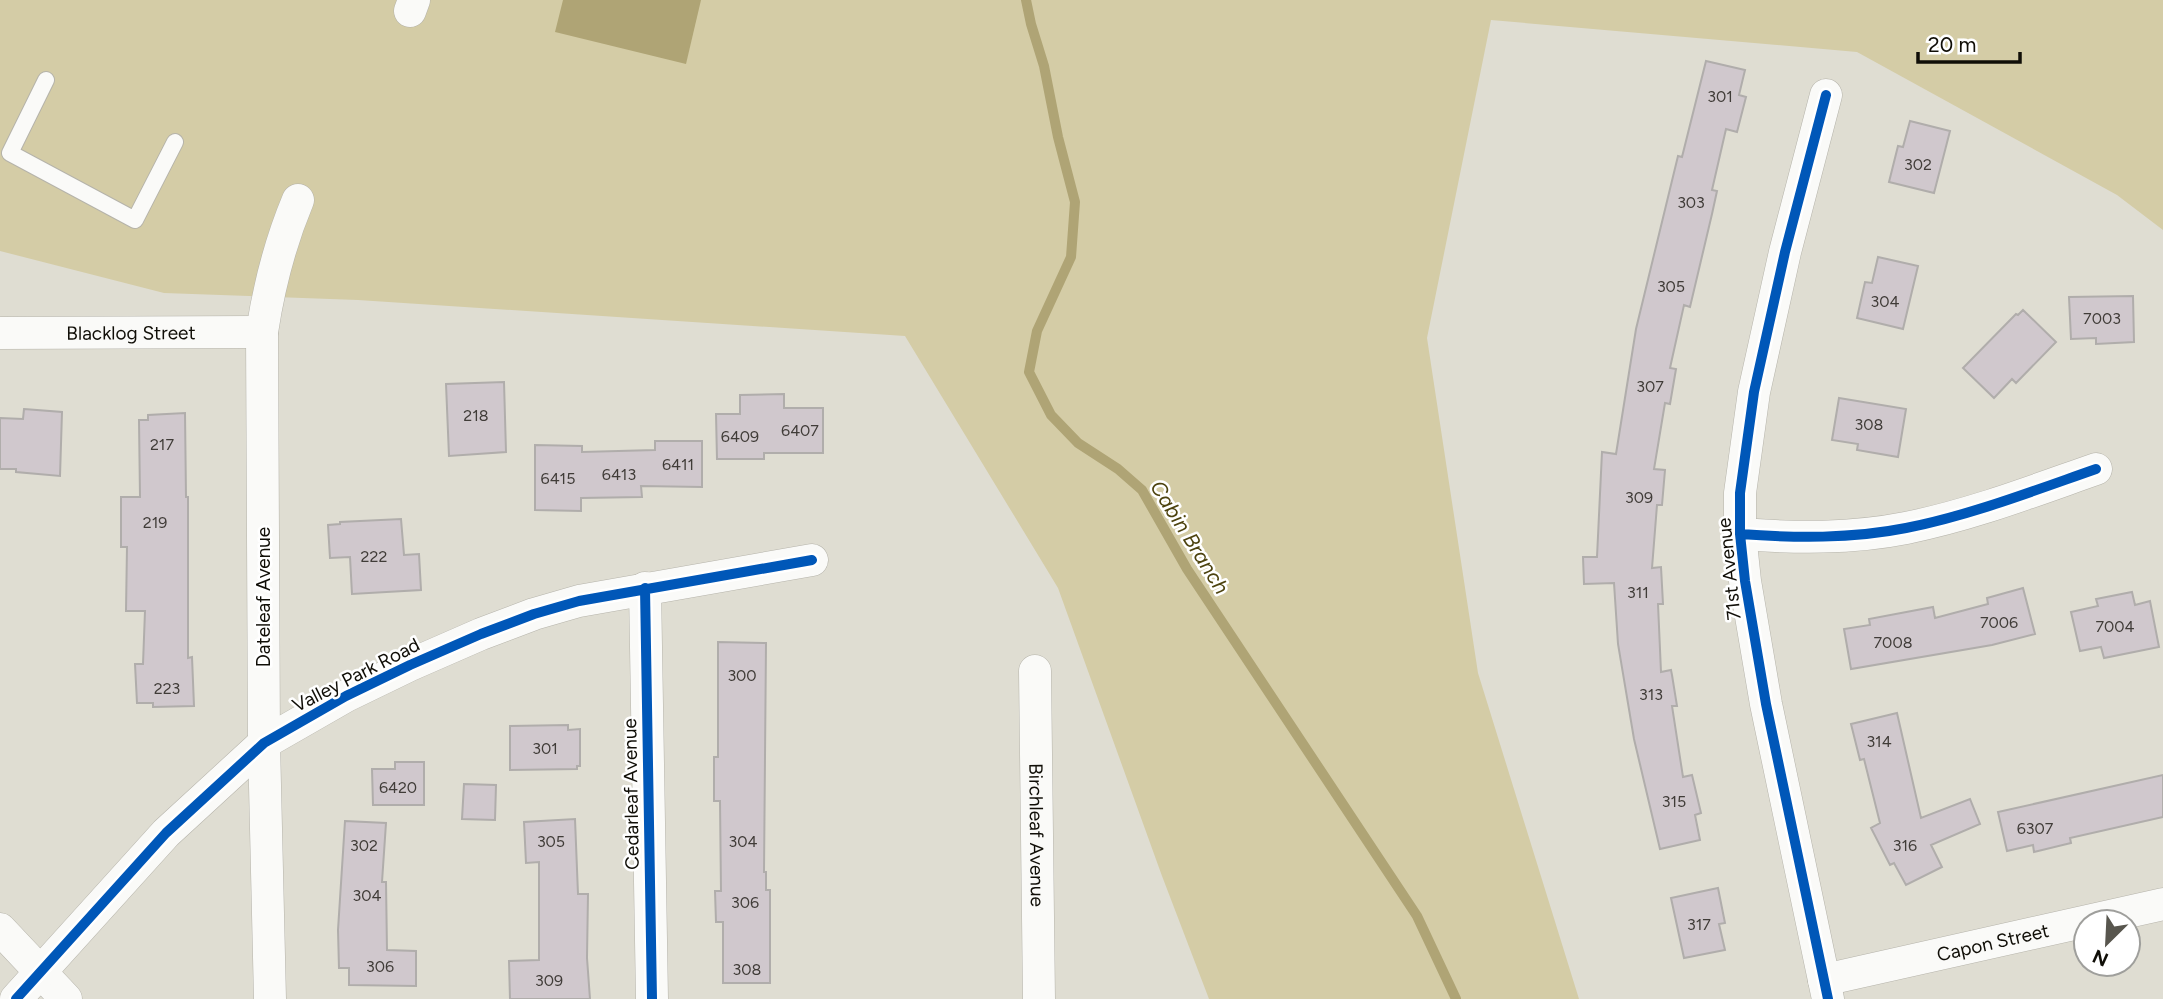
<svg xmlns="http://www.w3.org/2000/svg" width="2163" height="999" viewBox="0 0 2163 999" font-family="Figtree,sans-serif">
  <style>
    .green { fill: #d4cca6 }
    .water { fill: #afa475 }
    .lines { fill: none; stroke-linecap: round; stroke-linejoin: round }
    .stream { stroke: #afa475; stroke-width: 10 }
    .building { fill: #d0c8cd; stroke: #b0adab; stroke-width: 2 }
    .service-casing { stroke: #b5b3aa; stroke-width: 18 }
    .minor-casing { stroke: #b5b3aa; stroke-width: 33 }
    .service { stroke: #fafaf8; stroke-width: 16 }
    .minor { stroke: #fafaf8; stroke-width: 32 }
    .cycleway-casing { stroke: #fff; stroke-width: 15 }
    .cycleway { stroke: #0057b8; stroke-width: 10 }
    .labels { text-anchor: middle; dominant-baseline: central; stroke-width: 5; stroke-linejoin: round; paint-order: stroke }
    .number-label { font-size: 16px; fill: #403c38 }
    .street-label { font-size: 19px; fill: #100e07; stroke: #fff }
    .water-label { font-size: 21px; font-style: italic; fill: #4d430f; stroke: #fff }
  </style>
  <rect width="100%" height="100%" fill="#dfddd2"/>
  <!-- green -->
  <path class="green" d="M0,0H2163V230L2117,195L1857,52L1491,20L1427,338L1478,673L1579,999H1209L1162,876L1058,588L905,336L358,300L164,293L0,251Z"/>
  <!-- water -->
  <path class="water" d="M563,0H701L686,64L555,32Z"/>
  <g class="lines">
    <!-- stream -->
    <path class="stream" d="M1026,0L1031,24L1044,66L1058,137L1075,202L1071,257L1037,331L1029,372L1051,415L1078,443L1118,469L1142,490L1187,569L1417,916L1456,999"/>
  </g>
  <!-- building -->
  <path class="building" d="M1706,61L1745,70L1739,95L1746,97L1737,132L1726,129L1712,190L1717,191L1712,214L1690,307L1684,305L1670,368L1676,369L1670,404L1665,403L1654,469L1665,470L1662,505H1657L1652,568L1661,567L1663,604H1658L1661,672L1671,670L1672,675L1677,706H1672L1683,777L1692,775L1701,813L1695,815L1700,840L1660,849L1634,739L1618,644L1614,583L1584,584L1583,557H1597L1602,452L1616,454L1636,329L1678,156L1682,157Z
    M1910,121L1950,131L1934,193L1889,182L1898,146L1903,147Z
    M1878,257L1918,266L1903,329L1857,318L1865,282L1872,283Z
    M2133,296L2134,342L2096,344V338L2071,339L2069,297Z
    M2023,310L2056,342L2016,383L2012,379L1994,398L1963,368L2016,314L2018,315Z
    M504,382L506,452L449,456L446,384Z
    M784,394V408H823V453H764V459H717L716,414H740V395Z
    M1839,398L1906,409L1898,457L1857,450L1858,444L1832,440Z
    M24,409L62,412L60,476L16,472V469H0V418L23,419Z
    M185,413L186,497H188V658L192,657L194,706L153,707V703H137L135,664H143L145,611H126L127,547H121V497H140L139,420H148V415Z
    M655,441H702V487L641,486L642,497L581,498V511L535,510V445L582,446V452L655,450Z
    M401,519L404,555L419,554L421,590L352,594L350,557L330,558L328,525L340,524V522Z
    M2023,588L2035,634L1992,645L1851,669L1844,629L1870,625L1869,619L1933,607L1935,618L1988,604L1987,598Z
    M2132,592L2135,605L2150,601L2159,647L2104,658L2101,647L2080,651L2071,612L2098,606L2096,599Z
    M718,642L766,643L764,872H766V890H770V983H723V922H716L715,891H721L720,801H714V757H718Z
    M1897,713L1921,818L1970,799L1980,824L1931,845L1942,867L1906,885L1894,863L1890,865L1871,828L1880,823L1864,759L1860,760L1851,724Z
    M568,725V730L580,729V766H577V769L510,770V726Z
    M395,762H424V805H373L372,769H395Z
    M2163,775V817L2070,838L2071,843L2034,852L2033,845L2007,851L1998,812Z
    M464,784L496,785L495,820L462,819Z
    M575,819L578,894H588L587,958L590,999H510L509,961L539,960V862L526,863L524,822Z
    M345,821L386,823L382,882H386L387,950L416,951V986L349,985V968H339L338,930Z
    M1718,888L1725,923L1719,924L1725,950L1684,958L1671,898Z"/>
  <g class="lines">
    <!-- service casing -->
    <g class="service-casing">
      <path id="service" d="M46,80L10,153L135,220L175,142"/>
    </g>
    <!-- minor casing -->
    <g class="minor-casing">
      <g id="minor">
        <path d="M410,11L414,0"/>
        <path d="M1826,95L1785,252L1754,392L1740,493V534L1745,581L1766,704L1828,999"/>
        <path id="s1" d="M0,333L262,332"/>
        <path d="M1740,534C1795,538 1851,539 1906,528C1971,515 2033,491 2096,469"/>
        <path d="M645,588L652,999"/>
        <path id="s2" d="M1035,671L1039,999"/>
        <path d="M0,929L66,999"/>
        <path id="s3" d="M1824,980L2163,904"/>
        <path d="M16,999L166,833L264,743L346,696L410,665L481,634L534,614L579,601L812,560"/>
        <path d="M270,999L264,743L262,332C269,286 280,243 298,200"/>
      </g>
    </g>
    <!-- service -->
    <use href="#service" class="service"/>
    <!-- minor -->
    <use href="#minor" class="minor"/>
    <!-- cycleway casing -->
    <g class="cycleway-casing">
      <path id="cycleway" d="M1826,95L1785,252L1754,392L1740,493V534L1745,581L1766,704L1828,999
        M1740,534C1795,538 1851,539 1906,528C1971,515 2033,491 2096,469
        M645,588L652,999
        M16,999L166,833L264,743L346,696L410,665L481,634L534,614L579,601L812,560"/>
    </g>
    <!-- cycleway -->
    <use href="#cycleway" class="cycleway"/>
  </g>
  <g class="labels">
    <!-- number labels -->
    <g class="number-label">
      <text x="1720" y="96">301</text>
      <text x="1918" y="164">302</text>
      <text x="1691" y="202">303</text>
      <text x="1671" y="286">305</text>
      <text x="1885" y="301">304</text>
      <text x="2102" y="318">7003</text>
      <text x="1650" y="386">307</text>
      <text x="476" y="415">218</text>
      <text x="1869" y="424">308</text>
      <text x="800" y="430">6407</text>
      <text x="740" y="436">6409</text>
      <text x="162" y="444">217</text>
      <text x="678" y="464">6411</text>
      <text x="619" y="474">6413</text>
      <text x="558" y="478">6415</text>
      <text x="1639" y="497">309</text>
      <text x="155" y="522">219</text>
      <text x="374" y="556">222</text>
      <text x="1638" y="592">311</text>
      <text x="1999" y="622">7006</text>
      <text x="2115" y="626">7004</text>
      <text x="1893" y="642">7008</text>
      <text x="742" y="675">300</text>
      <text x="167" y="688">223</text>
      <text x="1651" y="694">313</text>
      <text x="1879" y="741">314</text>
      <text x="545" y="748">301</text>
      <text x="398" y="787">6420</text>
      <text x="1674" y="801">315</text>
      <text x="2035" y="828">6307</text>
      <text x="551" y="841">305</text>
      <text x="743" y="841">304</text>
      <text x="364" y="845">302</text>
      <text x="1905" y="845">316</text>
      <text x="367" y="895">304</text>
      <text x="745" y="902">306</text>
      <text x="1699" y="924">317</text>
      <text x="380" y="966">306</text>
      <text x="747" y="969">308</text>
      <text x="549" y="980">309</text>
    </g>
    <!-- street labels -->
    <g class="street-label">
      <text stroke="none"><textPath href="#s1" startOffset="131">Blacklog Street</textPath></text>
      <text transform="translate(1729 569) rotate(-96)">71st Avenue</text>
      <text transform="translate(263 597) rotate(-90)">Dateleaf Avenue</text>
      <text transform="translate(356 675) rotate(-27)">Valley Park Road</text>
      <text transform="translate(631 794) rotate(-91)">Cedarleaf Avenue</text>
      <text stroke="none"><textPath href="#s2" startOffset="164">Birchleaf Avenue</textPath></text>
      <text stroke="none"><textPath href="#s3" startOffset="173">Capon Street</textPath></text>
    </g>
    <!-- water labels -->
    <g class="water-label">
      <text transform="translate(1190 537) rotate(58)">Cabin Branch</text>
    </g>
  </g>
  <!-- north arrow -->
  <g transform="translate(2107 943) rotate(204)"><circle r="33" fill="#ffffff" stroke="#9f9f9c" stroke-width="2"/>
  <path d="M0-5L12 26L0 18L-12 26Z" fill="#58564e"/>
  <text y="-10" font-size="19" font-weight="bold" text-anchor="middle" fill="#100e07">N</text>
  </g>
  <!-- scale -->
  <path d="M1918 52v10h102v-10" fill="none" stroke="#100e07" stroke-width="3.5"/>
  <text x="1928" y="52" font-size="21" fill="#100e07" stroke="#ffffff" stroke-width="5" paint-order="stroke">20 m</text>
</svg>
